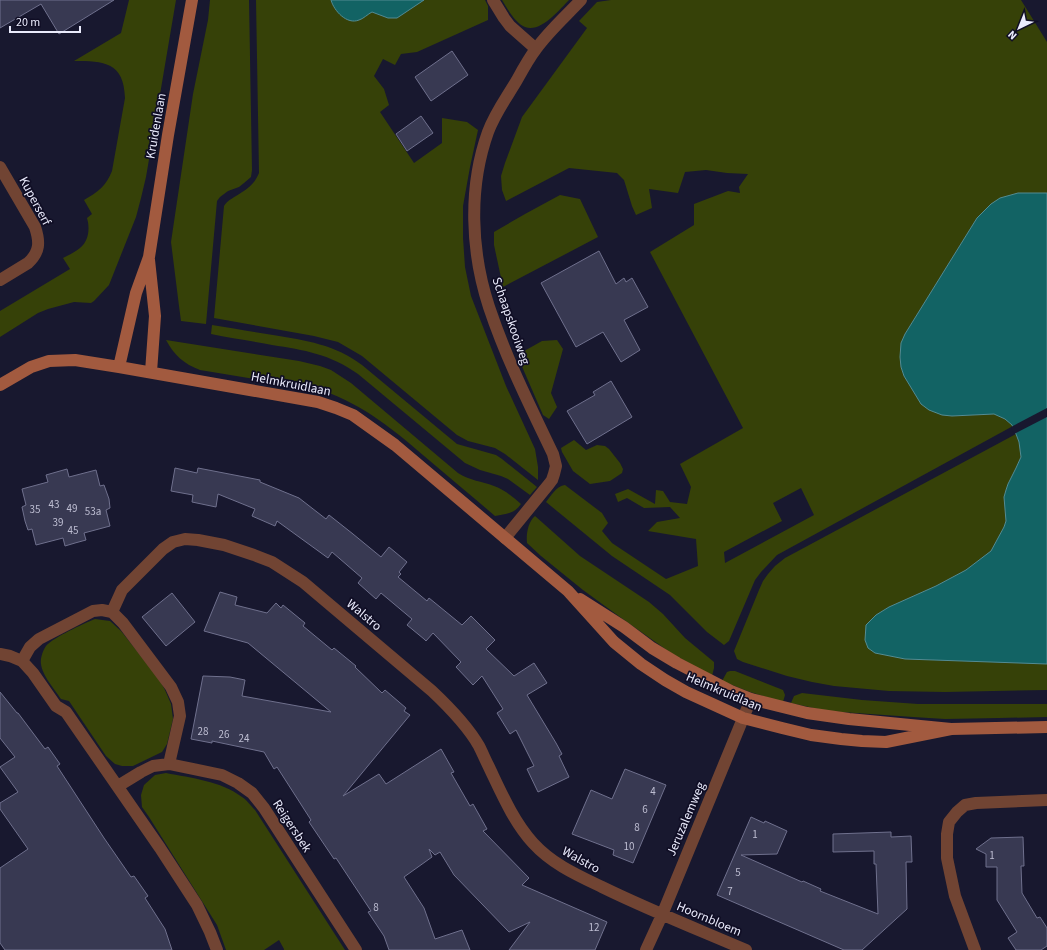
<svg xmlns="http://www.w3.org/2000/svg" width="1047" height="950" viewBox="0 0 1047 950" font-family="'Source Sans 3',sans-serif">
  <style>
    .green { fill: #364108; fill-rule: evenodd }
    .water { fill: #126364; stroke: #538c92 }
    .pier { fill: #18182f }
    .building { fill: #383952; stroke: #6f708d }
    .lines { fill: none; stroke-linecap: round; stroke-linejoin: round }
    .street { stroke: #714433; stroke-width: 12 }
    .secondary { stroke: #a25a3f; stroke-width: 12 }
    .labels { text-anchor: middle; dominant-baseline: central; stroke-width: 3.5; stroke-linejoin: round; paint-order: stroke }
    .number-label { font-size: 11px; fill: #bebed2 }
    .street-label { font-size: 13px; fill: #eaebfc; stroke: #100e25 }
  </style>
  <rect width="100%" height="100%" fill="#18182f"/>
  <!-- green -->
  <path class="green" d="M129,0H176L146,177L141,198L136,217L109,285L94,301L91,303L74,302L48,309L38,313L0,337V311L70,269L63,258C69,255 75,252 80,248C89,241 90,228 87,218L92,214L84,200C98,192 106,186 112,171L125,98C124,62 104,61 74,61L121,33Z
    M210,0H249L252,170L251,177L244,183L239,187L228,191L220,197L217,201L206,324L181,321L179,306L171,242L193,94L208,20Z
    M256,0H331L332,4L372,12L388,18H397L424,0H485L488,6V20L417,52L401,54L395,65L383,59L374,76L384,89L389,105L380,112L414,163L442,143V118L467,122L478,130L470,167L463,206V238L465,267L471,296L506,386L535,449L538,467V480L505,454L495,448L468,441L457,435L362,356L338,342L314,336L214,318L224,206C227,201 231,199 236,196C247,189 254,185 259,173Z
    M502,0H569C559,10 541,33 525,27C515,23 507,8 502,0Z
    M611,0H1021L1047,42V193H1018L991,204L977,218L905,334L901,343L900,357L901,367L904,376L921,404L942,415L952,416L994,414L1005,419L1013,426L777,555L761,572L755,580L729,641L724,645L707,632L670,595L612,556L546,502C551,496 556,486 565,485L602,513L608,523L602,531L612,543L666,579L698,566L696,539L648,531L657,522L680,518L670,507L644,508L627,498L618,502L615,494L628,489L655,504L656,490L663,491L670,502L687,504L691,487L680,464L743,428L650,252L694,225V204L728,191L740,193L739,187L748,174L727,173L706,170L685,172L678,193L649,189L652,208L636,215L632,206L624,180L617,173L569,168L506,201L502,190L501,176L505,163L522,117L587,28L579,21L597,2ZM801,488L814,515L725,563L724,552L782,521L773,503Z
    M560,195L580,199L598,237L503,287L494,245V232L525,214Z
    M212,325C232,328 253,332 273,335C305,340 336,345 362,365L457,444L496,455L502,459L537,487L530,495L508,479L501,476L480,470L465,463L358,374C330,354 304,350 272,345C251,341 231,338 211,334Z
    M166,340L299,361L320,366L331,370L351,383L458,473C471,481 481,481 494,486C505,490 513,497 521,504C514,514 506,514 495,516C473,497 451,479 430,461C394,430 366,406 321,390L200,370C184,364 174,355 166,340Z
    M557,340L563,349L551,393L557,407L549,419L543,415L517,355L542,341Z
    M1016,434L1019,442L1021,457L1016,468L1008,484L1004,497L1006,521L1004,527L991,551L966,570L936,586L889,607L876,615L905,659L1047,664V690L945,692L889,691L834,686L812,682L787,676L743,662L737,659L734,651L759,590L763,581L768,574L775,566L785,558Z
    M574,440L586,450L597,445L605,446L609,449L620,463L623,469L622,473L610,481L590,484L573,471L562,452L561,448Z
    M535,516L580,556L649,602L663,614L685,638L714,662V668L712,676L671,653L620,617L583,590L541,556L527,543C526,534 528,522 535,516Z
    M95,619L110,621L121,631L159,679L165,690L171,704L173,719L167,744L162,752L133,766H122L115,764L106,756L69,701L61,699C55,690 42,675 41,664C40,659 43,650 46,646C54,637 83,624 95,619Z
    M730,671H735L783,690L785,695L783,702L750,692L722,681L727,672Z
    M802,693L862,700L918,704H1047V717L999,718L945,719L913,717L827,711L791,703L794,696Z
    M166,773C191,778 221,781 242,797C247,800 251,806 255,810L345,950H284V949L279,940L264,950H226L217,925L149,817L142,807L141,795L144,785L155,775Z"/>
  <!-- water -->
  <path class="water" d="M331,0H424L397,18H388L372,12C368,14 363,19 359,20C347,25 334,11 331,0Z
    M1018,193H1047V664L905,659L875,653L868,648L865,640L866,625L876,615L889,607L936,586L966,570L991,551L1004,527L1006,521L1004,497L1006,490L1008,484L1016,468L1021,457L1019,442L1016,434L1012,425L1005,419L994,414L952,416L942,415L929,410L921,404L904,376L901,367L900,357L901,343L905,334L977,218L991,204L1000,198Z"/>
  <!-- pier -->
  <path class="pier" d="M1047,408V417L1014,434L1011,427Z"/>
  <!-- building -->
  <path class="building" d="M0,0H114L59,34L41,4L0,28Z
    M452,51L468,75L431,101L415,77Z
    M421,116L433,133L407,151L396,134Z
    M599,251L616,284L624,278L626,282L632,278L648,307L624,320L640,350L621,362L603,332L576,347L541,283Z
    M611,381L632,417L587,444L567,411L595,395L593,392Z
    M175,468L197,473L198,468L260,480V482L299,498L326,519L329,515L353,534L381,557L389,547L407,562L399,572L401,574L398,577L427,601L429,598L462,625L471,616L495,640L486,649L514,676L534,663L547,683L527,695L556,743L562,754L559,756L569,777L538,792L527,769L534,766L516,730L510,734L497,713L503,709L482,676L473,685L456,667L461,662L433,633L426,641L424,639L407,625L412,619L381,593L376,599L358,583L362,578L332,552L328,558L277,521L275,526L252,516L255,509L218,494L216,507L192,502L193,495L171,491Z
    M67,469L69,477L96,470L100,486L104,485L109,499L110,508L106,510L110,526L84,533L86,540L75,543L65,546L63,538L36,545L32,529L28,530L25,521L22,507L26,505L22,489L48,482L46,475Z
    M220,592L237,597L235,605L267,613L276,603L281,608L283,605L305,623L303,626L332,650L334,648L356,666L355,667L382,693L385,690L406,708L404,711L410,715L343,796L379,774L386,784L441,749L454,772L451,773L470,806L473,804L487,829L483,831L529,878L522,885L607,922L595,950H509L530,922L509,932L454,875L440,852L435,855L429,849L432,857L404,877L424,908L435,939L462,930L470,950H389L384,936L368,912L371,911L336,858L334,859L309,822L311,820L277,767L274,769L264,752L212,741V743L191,739L203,676L230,677L245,680L242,696L331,712L248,643L204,631Z
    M172,593L195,622L166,646L142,617Z
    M0,692L17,713H18L45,749L48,747L60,764L57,766L104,838L131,877L134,876L148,896L145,898L165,929L172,950H5L0,943V868L28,849L0,809V803L18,792L0,767L15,757L0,738Z
    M625,769L666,785L633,863L613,855L614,850L572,834L591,790L612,799Z
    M751,817L764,823L765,821L787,831L777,854L741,855L802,882L803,881L821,889L820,891L878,914L876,864H874V851L833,852V834L891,832V837L911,836L912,862H906L907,909L862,950H844L717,895Z
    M1023,837L1024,866H1021L1022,893L1037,918L1040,917L1047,928V946L1041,950H1016L1008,938L1017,932L997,900V867H986V854L976,849L991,838Z"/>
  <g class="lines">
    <!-- street -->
    <path class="street" d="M493,0L504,18L510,26L536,49
      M0,167L35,227C40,242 40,252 28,263L0,280
      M505,538L549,484L552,480L554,474L556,466L553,454C530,406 506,358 489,307C471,252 468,188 488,132C495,113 507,97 517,80C523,69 529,58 536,49C549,31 566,16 581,0
      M112,612L123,623L171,687L178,702L180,716L169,764
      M0,654L10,656L22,661L30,647L39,639L93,611L102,610L112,612L122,590L163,549L173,542L185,539L198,540L224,545L254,555L272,562L303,582L432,691C449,707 467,725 479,746C482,752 485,759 488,765C501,792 513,821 533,843C552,864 577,875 602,887C649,910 697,929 746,950
      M22,661L33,673L56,706L66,712L160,848L197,905L210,932L217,950
      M118,786L141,772L153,766L169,764L222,775L238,783L252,793L264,808L356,950
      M646,950L662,915L751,699
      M975,950L955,896L947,858V834L949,822L957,812L965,805L976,803L1047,800"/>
    <!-- secondary -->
    <path class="secondary" d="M149,260L155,316L151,372
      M119,367L136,293L149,257L168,135L192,0
      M0,385L31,367L49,361L75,360L119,367L318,402L336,408L353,415L395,445L568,591L614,642L641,664L665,680L686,692L743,718L782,728L811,735L841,739L862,741L886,742L951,729
      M580,599L624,627L652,648L677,663L731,691L751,699L807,713L849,719L951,729L1047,727"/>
  </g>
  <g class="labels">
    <!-- number labels -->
    <g class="number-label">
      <text x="54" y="504">43</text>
      <text x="72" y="508">49</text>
      <text x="35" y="509">35</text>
      <text x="93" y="511">53a</text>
      <text x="58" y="522">39</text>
      <text x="73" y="530">45</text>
      <text x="203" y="731">28</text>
      <text x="224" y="734">26</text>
      <text x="244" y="738">24</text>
      <text x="653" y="791">4</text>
      <text x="645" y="809">6</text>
      <text x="637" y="827">8</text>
      <text x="755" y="834">1</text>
      <text x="629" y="846">10</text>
      <text x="992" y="855">1</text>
      <text x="738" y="872">5</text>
      <text x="730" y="891">7</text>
      <text x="376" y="907">8</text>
      <text x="594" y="927">12</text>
    </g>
    <!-- street labels -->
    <g class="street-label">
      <text transform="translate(156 126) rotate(-80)">Kruidenlaan</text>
      <text transform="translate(35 201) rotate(62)">Kuperserf</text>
      <text transform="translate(511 321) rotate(71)">Schaapskooiweg</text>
      <text transform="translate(291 384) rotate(11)">Helmkruidlaan</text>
      <text transform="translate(364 615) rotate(40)">Walstro</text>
      <text transform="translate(724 692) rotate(23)">Helmkruidlaan</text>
      <text transform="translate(686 819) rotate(-67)">Jeruzalemweg</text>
      <text transform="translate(292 826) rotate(57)">Reigersbek</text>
      <text transform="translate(581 860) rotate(29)">Walstro</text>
      <text transform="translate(709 919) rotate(23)">Hoornbloem</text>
    </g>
  </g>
  <!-- north arrow -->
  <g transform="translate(1019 28) rotate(223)" stroke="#100e25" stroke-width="3" paint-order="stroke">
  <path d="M0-3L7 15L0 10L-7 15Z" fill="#eaebfc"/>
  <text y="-6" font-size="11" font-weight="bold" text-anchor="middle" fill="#eaebfc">N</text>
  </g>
  <!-- scale -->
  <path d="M10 26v6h70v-6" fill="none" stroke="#eaebfc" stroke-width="2"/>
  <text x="16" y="26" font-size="12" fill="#eaebfc" stroke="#100e25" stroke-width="3" paint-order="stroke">20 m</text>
</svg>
